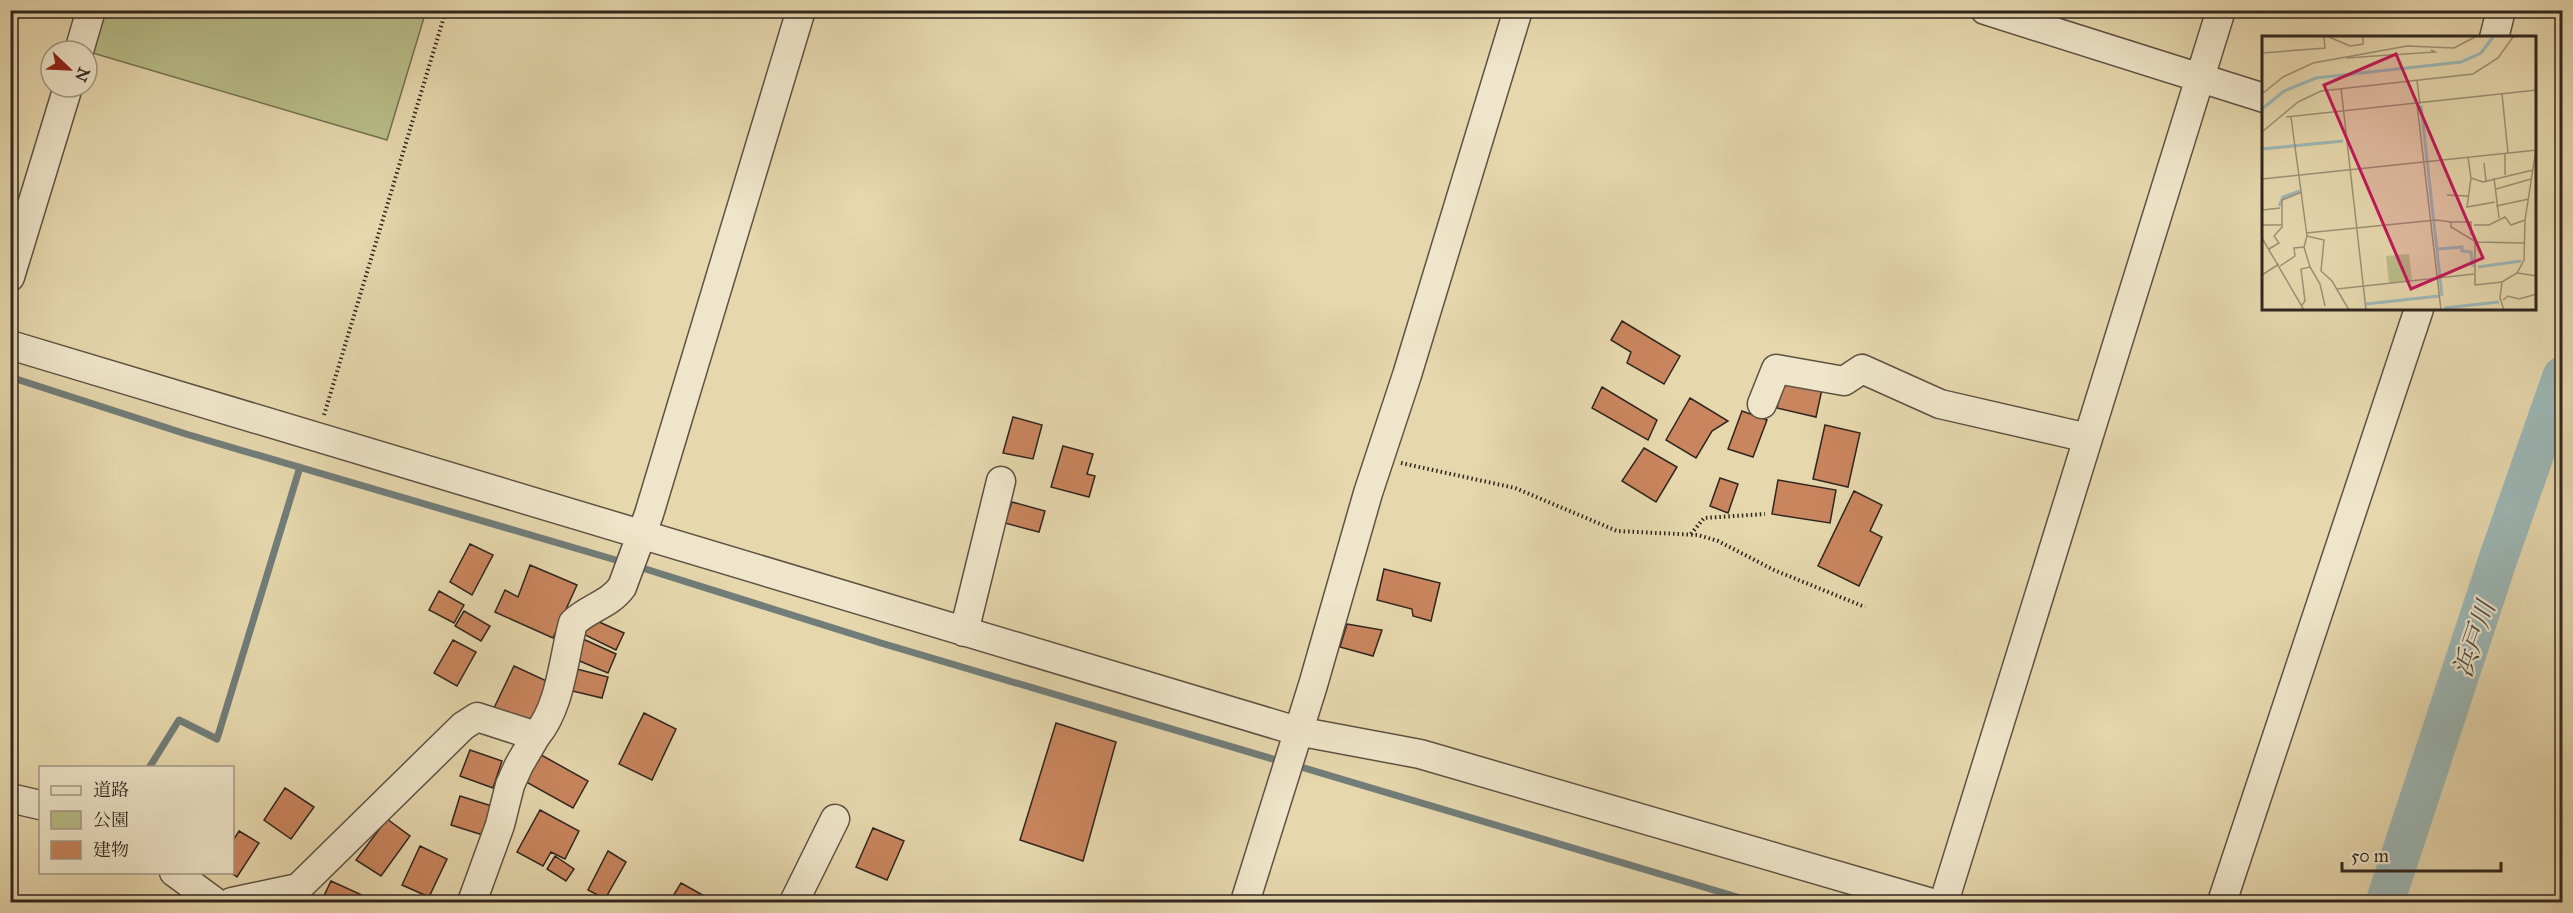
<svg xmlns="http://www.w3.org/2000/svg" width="2573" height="913" viewBox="0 0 2573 913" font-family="'IM FELL Great Primer','Noto Serif JP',serif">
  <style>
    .green { fill: #b8bd88; stroke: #747254; stroke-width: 1.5 }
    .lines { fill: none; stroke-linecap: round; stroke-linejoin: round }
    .stream { stroke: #717d79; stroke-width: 7 }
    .river { stroke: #9cb7b5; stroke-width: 39 }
    .building { fill: #c9855e; stroke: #30261f; stroke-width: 1.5 }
    .minor-casing { stroke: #5e5242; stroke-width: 31 }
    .path { stroke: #30261f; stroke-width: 4; stroke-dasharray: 1.5 3; stroke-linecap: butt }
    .minor { stroke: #efe5ca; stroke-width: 28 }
    .labels { text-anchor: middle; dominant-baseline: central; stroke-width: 4.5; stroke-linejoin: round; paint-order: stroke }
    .water-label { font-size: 26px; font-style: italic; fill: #4b4a44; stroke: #efe5ca }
    .inset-river { fill: none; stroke: #9cb7b5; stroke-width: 3 }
    .inset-road { fill: none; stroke: #9d9074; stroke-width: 1.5 }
    .view { fill: #c2185b; fill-opacity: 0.15; stroke: #c2185b; stroke-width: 3 }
    .inset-edge { fill: none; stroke: #30261f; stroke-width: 3 }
  </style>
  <rect width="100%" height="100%" fill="#e6d7ad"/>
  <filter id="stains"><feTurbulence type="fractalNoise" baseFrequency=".00333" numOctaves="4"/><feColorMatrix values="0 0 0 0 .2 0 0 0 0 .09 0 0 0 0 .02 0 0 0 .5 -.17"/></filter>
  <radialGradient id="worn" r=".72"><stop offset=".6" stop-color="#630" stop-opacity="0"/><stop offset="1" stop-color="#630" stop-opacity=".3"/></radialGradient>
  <!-- green -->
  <path class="green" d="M97,11H426L387,140L86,51Z"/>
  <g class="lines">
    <!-- stream -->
    <path class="stream" d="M10,377L186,434L626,563
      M636,566L881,643L1283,762
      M1294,765L1754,902
      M149,768L179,720L217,739L300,467"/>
    <!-- river -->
    <path class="river" d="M2385,902L2498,559L2562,376"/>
  </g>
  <!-- building -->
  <path class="building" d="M1622,321L1680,356L1664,384L1627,363L1631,352L1611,340Z
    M1784,380L1822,389L1816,417L1777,408Z
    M1602,387L1657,420L1648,440L1592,408Z
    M1690,398L1728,421L1712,431L1696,458L1666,440Z
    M1742,411L1767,420L1753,457L1728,449Z
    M1013,417L1042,425L1033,459L1003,453Z
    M1825,425L1860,433L1848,487L1813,479Z
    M1063,446L1093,454L1087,474L1095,476L1089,497L1051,487Z
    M1644,448L1677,467L1656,502L1622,481Z
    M1720,478L1738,484L1728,513L1710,506Z
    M1778,480L1836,490L1830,523L1772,514Z
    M1854,491L1882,505L1870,531L1882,537L1859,586L1818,566Z
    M1012,502L1045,511L1039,532L1005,523Z
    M470,544L493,555L472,595L450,582Z
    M530,565L577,585L553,638L495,612L505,590L518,597Z
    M1384,569L1440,583L1431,621L1413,616L1412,609L1377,600Z
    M439,591L464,605L454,623L429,610Z
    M464,611L490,626L481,641L455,626Z
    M590,618L624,633L616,650L583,634Z
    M1347,624L1382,630L1373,656L1340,647Z
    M583,639L616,654L608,673L575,659Z
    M453,640L476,652L457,686L434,673Z
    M514,666L551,683L531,726L494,708Z
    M569,667L608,677L602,698L564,689Z
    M644,713L676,729L652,780L619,764Z
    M1056,723L1116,742L1083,861L1020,840Z
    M470,750L502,761L493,788L460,776Z
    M534,751L588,781L573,808L519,778Z
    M285,788L314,807L291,839L264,820Z
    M460,796L495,807L486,836L451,825Z
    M540,810L579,831L565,859L551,852L543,866L517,852Z
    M387,819L410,836L381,876L356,860Z
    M873,828L904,841L887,880L856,867Z
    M239,831L259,843L237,877L230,872H232V842Z
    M420,846L447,859L429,897L402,885Z
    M608,851L626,862L605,899L588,890Z
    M555,856L574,869L566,881L547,869Z
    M331,881L373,900L372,902H321Z
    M681,883L715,902L670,901Z"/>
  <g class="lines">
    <!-- minor casing -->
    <g class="minor-casing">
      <path id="minor" d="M1985,10L2264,98
        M2494,38L2501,10
        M79,51L91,10
        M10,277L68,87
        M10,345L1297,731L1420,754L1928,902
        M1762,404L1776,369L1844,381L1862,369L1940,404L2088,438
        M964,632L1001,481
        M10,798L40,805
        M174,872L215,902
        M232,902L298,888L463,726L477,717L536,736C561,706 563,660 573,623C588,608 609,605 622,587L649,514L801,10
        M472,902L500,825L510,785L519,765L536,736
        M794,902L835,819
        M1245,902L1313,685L1368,493L1407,375L1518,10
        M1944,902L2221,10
        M2222,902L2419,309"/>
    </g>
    <!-- path -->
    <path class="path" d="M324,415L446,10
      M1401,463L1515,488L1617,531L1698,535L1718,541L1774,570L1865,607
      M1691,534L1704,518L1765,514"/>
    <!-- minor -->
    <use href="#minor" class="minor"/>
  </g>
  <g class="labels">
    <!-- water labels -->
    <g class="water-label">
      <text transform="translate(2474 639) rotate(-71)">浜戸川</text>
    </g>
  </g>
  <!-- overview -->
  <g transform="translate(2262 36)">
    <rect width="274" height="274" fill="#e6d7ad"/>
    <path d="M147,218L150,245L127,247L124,220Z" fill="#b8bd88"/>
    <path class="inset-river" d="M159,69L180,260M0,73L22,55L54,42L199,26L219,17L231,1M0,113L81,105M17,170L21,161L38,155M176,213L200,211V215L209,216L211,231M216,231L259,225M104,268L177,260M182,272L237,266"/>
    <path class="inset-road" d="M67,1L88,10L101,8V1M0,17L63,12L62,1M84,22L173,16L169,14M155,45L158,68M79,52L104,274M0,58L21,41L51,27L145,10L192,12L213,1M240,58L246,117M155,68L179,274M24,81L275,54M0,96L36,66L59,55L211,38L236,22L251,1M206,121L209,142L205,171L233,166M222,127L224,145M243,139V117M209,142L221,146L271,134M232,142L237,182M0,143L275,114M234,153L269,143M185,159L206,160M234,170L267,163M0,174L18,172M189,186H209V199M0,189H20V164L40,156M212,189H227L243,181L249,189L263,184M44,197L174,184L189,186V191L214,206L262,207M45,200L62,204L59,235L70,245L87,274M0,202L42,274M213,205V249L240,246L255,237L262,224L263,184L275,107M7,213L17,207L12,200L21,190M18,230L33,220L32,212L42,211L45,200L29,81M48,231L58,248L63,270M255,237L275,240M0,239L17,228M240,246L238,262L242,274M75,253L212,238M241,264L246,260L257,263L275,258M40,269L43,265L39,233L48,231L42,211"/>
    <path class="view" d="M134,18L221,222L149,253L62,49Z"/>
    <rect width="274" height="274" class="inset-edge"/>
  </g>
  <!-- margin -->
  <rect width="2573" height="913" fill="none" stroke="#e6d7ad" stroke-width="36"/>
  <rect x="12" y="12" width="2549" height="889" fill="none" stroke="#30261f" stroke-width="3"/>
  <rect x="18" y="18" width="2537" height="877" fill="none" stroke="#30261f" stroke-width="1.5"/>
  <!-- legend -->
  <rect x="39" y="766" width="195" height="108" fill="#efe5ca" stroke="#a39986" stroke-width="1.5"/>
  <rect x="51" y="786" width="30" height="9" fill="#efe5ca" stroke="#a39986" stroke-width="1.5"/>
  <text x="93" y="796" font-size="18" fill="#30261f">道路</text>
  <rect x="51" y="811" width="30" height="18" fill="#b8bd88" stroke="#a39986" stroke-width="1.5"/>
  <text x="93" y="826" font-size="18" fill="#30261f">公園</text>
  <rect x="51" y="841" width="30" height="18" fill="#c9855e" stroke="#a39986" stroke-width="1.5"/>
  <text x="93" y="856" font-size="18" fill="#30261f">建物</text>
  <!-- north arrow -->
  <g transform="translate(69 69) rotate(113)"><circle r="28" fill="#efe5ca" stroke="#a39986" stroke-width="1.5"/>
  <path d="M0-4.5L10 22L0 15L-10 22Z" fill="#8f2418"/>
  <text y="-9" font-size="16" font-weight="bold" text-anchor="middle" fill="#30261f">N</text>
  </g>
  <!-- scale -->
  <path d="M2342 862v9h159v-9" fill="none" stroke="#30261f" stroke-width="3"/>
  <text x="2351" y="862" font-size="18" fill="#30261f" stroke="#efe5ca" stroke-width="4.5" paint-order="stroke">50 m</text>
  <rect width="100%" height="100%" filter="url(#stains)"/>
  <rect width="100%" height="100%" fill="url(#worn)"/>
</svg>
